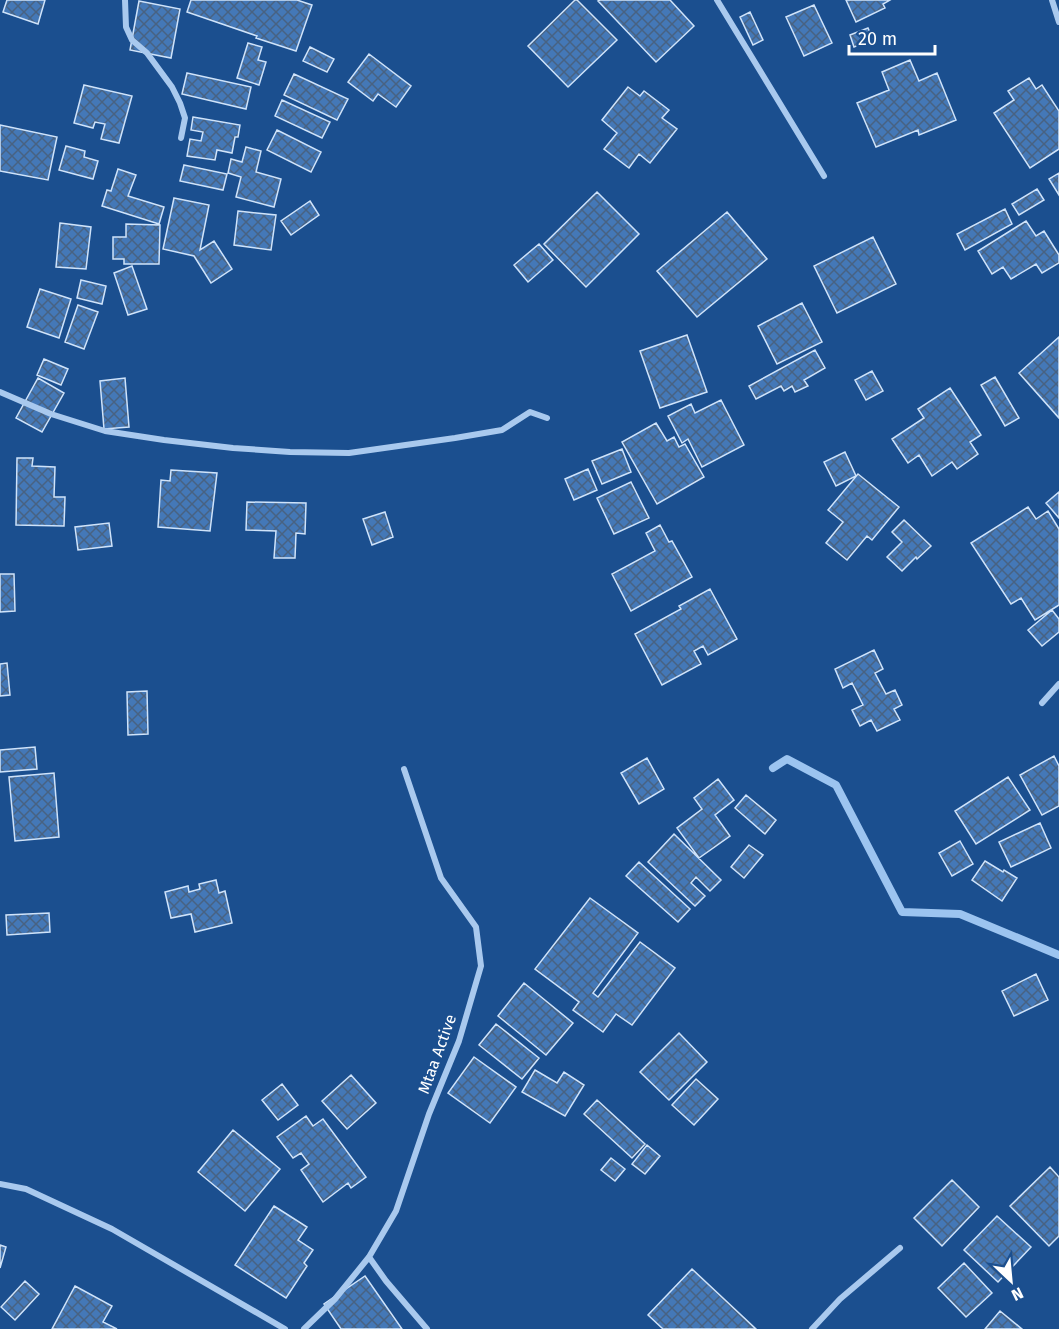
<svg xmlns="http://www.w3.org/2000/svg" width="1059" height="1329" viewBox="0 0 1059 1329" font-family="'Fira Sans',sans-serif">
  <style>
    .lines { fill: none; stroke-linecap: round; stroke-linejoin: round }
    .stream { stroke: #9cc4f0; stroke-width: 8 }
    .building { fill: url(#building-cross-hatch); stroke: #cfe3fa; stroke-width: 1.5 }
    .street { stroke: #a9c9ee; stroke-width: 6 }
    .labels { text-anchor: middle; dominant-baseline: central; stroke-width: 4.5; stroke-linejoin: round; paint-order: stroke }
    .street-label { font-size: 16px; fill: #fff; stroke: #1b4f8f }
  </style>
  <defs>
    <pattern id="building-cross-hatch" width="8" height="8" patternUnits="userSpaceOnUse" patternTransform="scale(1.5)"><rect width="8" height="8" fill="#4478b7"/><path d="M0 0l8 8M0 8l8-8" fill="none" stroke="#486282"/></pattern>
  </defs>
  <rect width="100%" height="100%" fill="#1b4f8f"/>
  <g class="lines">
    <!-- stream -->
    <path class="stream" d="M773,768L787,759L836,785L902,912L960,914L1059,955"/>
  </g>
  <!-- building -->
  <path class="building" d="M7,0H45L38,24L3,12Z
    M191,0H297L312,5L296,51L256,38L257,36L187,12Z
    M575,0H577L617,40L568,87L528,46Z
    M600,0H670L694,26L656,62L598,1Z
    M846,0H890L883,4L885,8L856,22Z
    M139,1L180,9L171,58L130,50Z
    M814,5L832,43L804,56L786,17Z
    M750,12L763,40L753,45L740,17Z
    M868,28L873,39L854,47L850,35Z
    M248,43L262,47L258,60L266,62L259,85L237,78Z
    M310,47L334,59L327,72L303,61Z
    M369,54L411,86L396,107L378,94L373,101L348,82Z
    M910,60L919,81L937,73L956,120L919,135L918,130L876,147L857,103L889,90L882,72Z
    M187,73L251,87L246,109L182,94Z
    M294,74L348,99L337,120L284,95Z
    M1029,78L1036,89L1042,85L1059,111V149L1030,168L994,113L1014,100L1008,91Z
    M84,85L132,96L119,143L101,139L105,124L95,122L93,128L74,123Z
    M628,87L640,96L644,91L669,110L662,118L677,129L650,163L639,154L629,168L604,149L617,133L602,120Z
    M282,100L330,122L322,138L275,116Z
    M193,117L240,125L238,137H235L232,153L217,150L215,160L187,156L190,139L201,141L203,132L191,130Z
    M0,125L57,137L48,180L0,171Z
    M277,130L321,152L311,172L267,150Z
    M66,146L85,151L84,157L98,161L93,179L59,170Z
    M246,147L261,151L256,172L281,179L274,207L236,197L241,177L228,173L231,159L242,162Z
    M184,165L227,174L223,190L180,181Z
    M118,169L136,175L128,196L164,207L159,224L102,206L107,190L111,191Z
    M1059,173V195L1049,179Z
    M1037,189L1044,200L1019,215L1012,204Z
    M597,192L639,234L586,287L544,244Z
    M174,198L209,205L200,250L214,241L232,269L211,283L194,256L163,249Z
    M310,201L319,215L291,235L281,221Z
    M1005,209L1012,224L965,250L957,234Z
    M238,211L276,215L271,250L234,245Z
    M727,212L767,259L697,317L657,271Z
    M1026,221L1036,236L1044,231L1059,255V263L1042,273L1036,264L1011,279L1003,267L992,274L978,251Z
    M60,223L91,227L86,269L56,267Z
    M126,224L160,225L159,264H124V259H113V237H126Z
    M873,237L896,284L837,313L814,266Z
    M539,244L553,260L528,282L514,265Z
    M132,266L147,309L128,315L114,273Z
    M81,280L106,286L102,304L77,298Z
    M40,289L71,299L59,338L27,327Z
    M802,303L822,342L777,364L758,326Z
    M78,305L98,312L84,349L65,342Z
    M687,335L707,392L660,408L640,351Z
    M1059,337V418L1019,373Z
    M815,350L825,368L804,380L808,386L795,392L792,386L784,391L781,386L756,399L749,386Z
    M44,359L68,369L61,385L37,375Z
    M872,371L883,391L866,400L855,380Z
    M995,377L1019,418L1005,426L981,385Z
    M38,378L64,393L42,432L16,418Z
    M125,378L129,427L104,429L100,381Z
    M950,388L981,435L970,442L978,454L957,469L952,462L932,476L919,455L908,463L892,439L924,418L918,409Z
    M721,400L744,445L702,467L688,439L682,443L668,416L691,404L695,413Z
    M656,423L667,441L674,437L679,447L685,444L704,477L657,504L622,442Z
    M622,449L631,472L602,484L592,461Z
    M845,452L856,476L836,486L824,462Z
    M17,458H33L32,466L55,467L54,497H65L64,526L16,525Z
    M588,469L597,490L574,500L565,479Z
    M171,470L217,473L210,531L158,527L161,480L170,481Z
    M858,474L899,507L872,540L867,536L847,560L826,543L843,522L828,510Z
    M631,482L649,518L614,534L597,498Z
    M1059,492V518L1046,503Z
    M247,502L306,503L305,534L296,533L295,558H274L276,531L246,530Z
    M1028,507L1036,519L1048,511L1059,529V605L1035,620L1021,598L1011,604L971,543Z
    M385,512L393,537L372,545L363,519Z
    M904,520L931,546L917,559L916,557L902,571L887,557L902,542L892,532Z
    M109,523L112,546L78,550L75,527Z
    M660,525L669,542L672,541L692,577L631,611L612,574L655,551L646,533Z
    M0,574H14L15,611L0,612Z
    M710,589L737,639L708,655L703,646L694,651L701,664L662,685L635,634L681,609L679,606Z
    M1052,610L1059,619V632L1042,646L1028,630Z
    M874,650L883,669L875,673L886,694L895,690L902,705L894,709L900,720L877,731L871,720L860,726L852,710L863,705L852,683L843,688L835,669Z
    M7,663L10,695L0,696V664Z
    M147,691L148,734L128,735L127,692Z
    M35,747L37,769L0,772V750Z
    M1054,756L1059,766V806L1042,815L1020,775Z
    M647,758L664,789L639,804L621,773Z
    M54,773L59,837L15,841L9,777Z
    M1008,777L1030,810L976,844L955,811Z
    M718,779L734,800L715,815L730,836L699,858L677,828L702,809L694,798Z
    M746,795L776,820L765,834L735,808Z
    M1040,823L1051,848L1011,867L999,842Z
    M674,834L721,880L710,891L696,877L691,883L705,896L695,906L648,862Z
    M960,841L973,864L952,876L939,853Z
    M749,845L763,855L744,878L731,867Z
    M985,861L1003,872L1004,870L1017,878L1002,901L972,880Z
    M639,862L690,909L678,922L626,876Z
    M216,880L219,893L225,891L232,923L195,932L191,914L171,918L165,892L188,886L189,892L200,889L199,884Z
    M590,898L638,933L593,993L598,997L640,942L675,968L632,1025L616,1014L603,1032L573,1010L579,1002L535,969Z
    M49,913L50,932L7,935L6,915Z
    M1036,974L1048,1000L1014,1016L1002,991Z
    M524,983L573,1023L546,1055L498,1016Z
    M496,1024L539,1058L522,1079L479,1045Z
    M679,1033L707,1062L669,1100L640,1072Z
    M474,1057L516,1087L490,1123L448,1093Z
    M535,1070L557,1083L564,1072L584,1085L565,1116L522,1092Z
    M351,1075L376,1103L347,1129L322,1101Z
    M696,1079L718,1099L694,1125L672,1105Z
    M282,1084L298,1105L278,1120L262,1100Z
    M597,1100L645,1144L632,1158L584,1114Z
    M306,1116L313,1126L323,1119L366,1177L351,1188L348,1183L323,1202L301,1170L309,1164L301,1153L293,1158L277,1137Z
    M233,1130L280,1169L245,1211L198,1172Z
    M647,1145L660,1156L645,1174L632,1164Z
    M611,1158L625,1169L615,1181L601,1170Z
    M1050,1167L1059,1177V1236L1049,1246L1010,1206Z
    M952,1180L979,1207L942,1246L914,1218Z
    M274,1206L307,1227L298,1240L313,1250L304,1263L307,1266L286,1298L235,1265Z
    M997,1216L1031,1247L998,1282L964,1250Z
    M0,1245L6,1247L0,1268Z
    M964,1263L992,1293L966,1317L938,1288Z
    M692,1269L756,1329H663L648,1315Z
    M365,1276L402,1329H341L324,1304Z
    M25,1281L39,1294L15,1320L1,1307Z
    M75,1286L112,1306L103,1322L117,1329H52Z
    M1000,1311L1022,1329H985Z"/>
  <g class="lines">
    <!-- street -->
    <path class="street" d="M125,0L126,27L132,40L147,53L172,87L180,103L185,118L181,138
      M717,0L824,176
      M1052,0L1059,22
      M0,392L51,414L105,431L164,440L233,448L290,452L349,453L455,438L502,430L530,412L547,418
      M1042,703L1059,684
      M0,1184L26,1189L112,1229L285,1329
      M369,1257L386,1281L427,1329
      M304,1329L335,1299L369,1257L396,1211L429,1114L459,1041L481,966L476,927L441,878L404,769
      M812,1329L840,1299L900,1248"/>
  </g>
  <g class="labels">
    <!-- street labels -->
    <g class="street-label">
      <text transform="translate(437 1054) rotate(-70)">Mtaa Active</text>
    </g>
  </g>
  <!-- north arrow -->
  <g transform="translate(1011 1281) rotate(154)" stroke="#1b4f8f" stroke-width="4.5" paint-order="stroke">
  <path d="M0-4.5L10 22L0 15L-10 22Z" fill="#ffffff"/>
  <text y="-9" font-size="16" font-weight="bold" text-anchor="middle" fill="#ffffff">N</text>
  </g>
  <!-- scale -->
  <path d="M849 45v9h86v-9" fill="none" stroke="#ffffff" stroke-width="3"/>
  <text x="858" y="45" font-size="18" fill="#ffffff" stroke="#1b4f8f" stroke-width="4.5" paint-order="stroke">20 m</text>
</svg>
